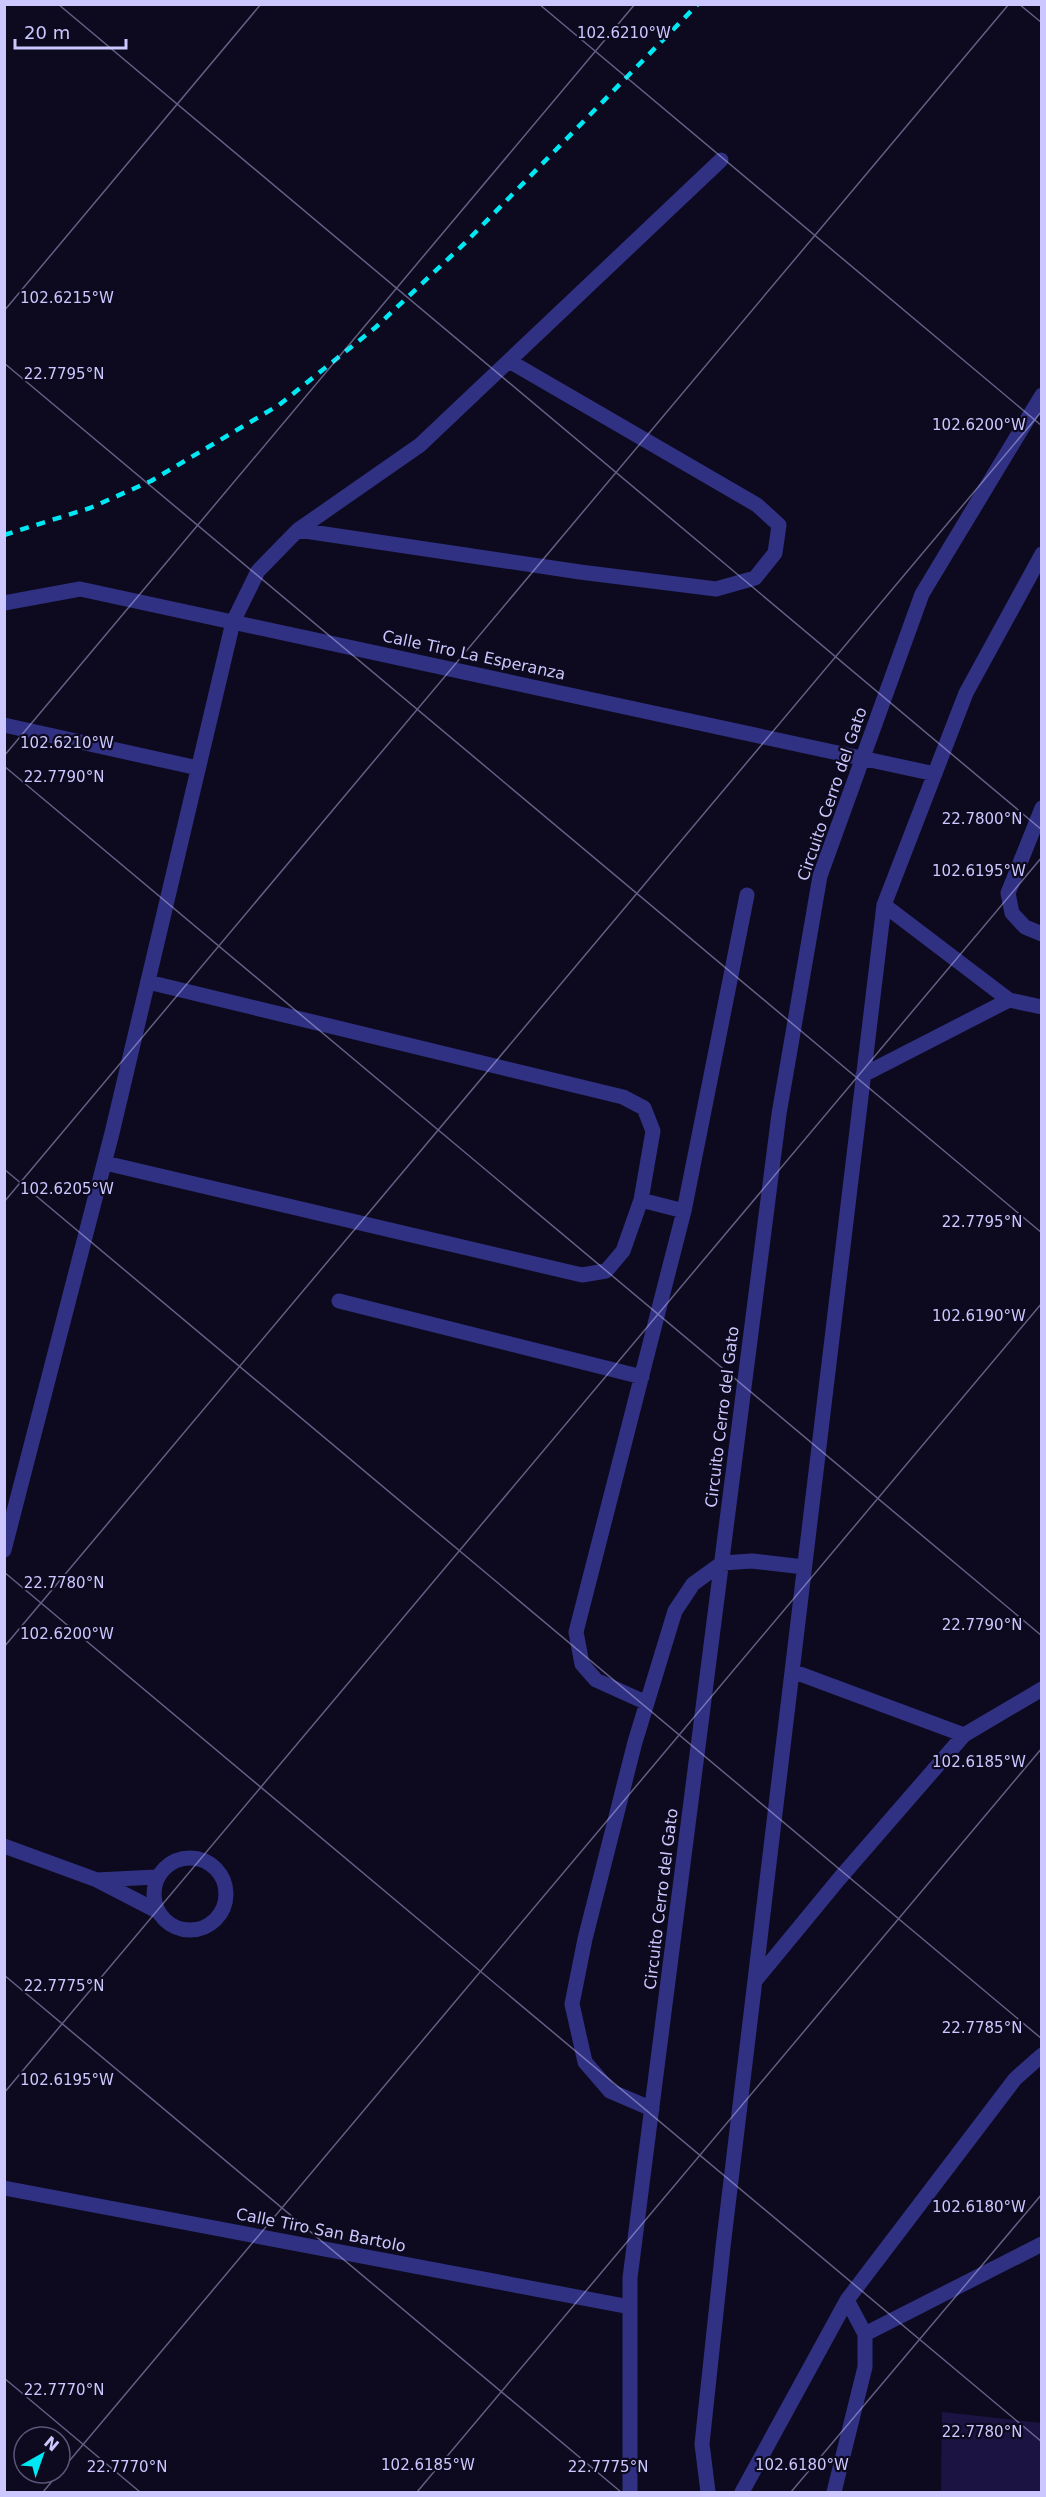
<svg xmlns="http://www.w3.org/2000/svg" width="1046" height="2497" viewBox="0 0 1046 2497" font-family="'DejaVu Sans',sans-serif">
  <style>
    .building { fill: #1b1442 }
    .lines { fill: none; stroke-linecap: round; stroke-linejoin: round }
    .minor { stroke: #303183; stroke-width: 15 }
    .rail { stroke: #00e8f3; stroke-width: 4.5; stroke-dasharray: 9 8; stroke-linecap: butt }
    .ticks { fill: none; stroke: #ccc8ff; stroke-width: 1.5; stroke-opacity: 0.45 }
    .labels { text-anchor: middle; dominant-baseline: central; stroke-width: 4.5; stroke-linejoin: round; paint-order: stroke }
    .street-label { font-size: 16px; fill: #ccc8ff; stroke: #0d0a1f }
    .ticks-label { font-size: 15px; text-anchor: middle; fill: #ccc8ff; stroke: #0d0a1f; stroke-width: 4.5; stroke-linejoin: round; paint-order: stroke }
  </style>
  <rect width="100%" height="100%" fill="#0d0a1f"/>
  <!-- building -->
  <path class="building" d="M942,2412L1042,2423V2492H941Z"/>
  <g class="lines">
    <!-- minor -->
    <path class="minor" d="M298,530L580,572L716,589L755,578L775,553L779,525L757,505L509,361
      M4,603L80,589L935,774
      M4,725L198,768
      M1042,808L1008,893L1012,913L1025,927L1042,934
      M884,905L1009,1000L1042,1007
      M863,1075L1009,1000
      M105,1163L582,1275L606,1271L623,1251L641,1200L653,1131L644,1108L623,1097L148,982
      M641,1200L684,1211
      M339,1301L642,1377
      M4,1550L112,1133L233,622L258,571L298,530L420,445L721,160
      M792,1671L964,1735
      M647,1703L596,1680L582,1664L576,1632L684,1211L747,895
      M4,1846L97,1880L157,1911
      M154 1894a36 36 0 1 1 72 0a36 36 0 1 1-72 0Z
      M97,1880L156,1877
      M755,1981L839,1879L964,1735L1042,1689
      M652,2109L610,2091L585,2062L572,2004L585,1939L635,1742L675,1611L693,1584L722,1563L752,1561L804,1567
      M4,2188L630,2307
      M865,2334L1042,2244
      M630,2492V2278L779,1114L820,876L922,594L1042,395
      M708,2492L702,2444L723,2247L884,905L966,693L1042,554
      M742,2492L847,2300L1015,2079L1042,2055
      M834,2492L865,2367V2334L847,2300"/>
    <!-- rail -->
    <path class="rail" d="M4,535L90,508L151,481L279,405L376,327L466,242L698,4"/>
  </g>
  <!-- ticks -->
  <path class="ticks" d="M58,4L1042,830M539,4L1042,426M1019,4L1042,23M4,311L261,4M4,363L1042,1233M4,756L635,4M4,766L1042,1636M4,1169L1042,2039M4,1202L1009,4M4,1572L1042,2442M4,1647L1042,411M4,1975L621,2492M4,2093L1042,857M4,2378L140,2492M60,2472L1042,1303M43,2492L59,2473M417,2492L1042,1748M791,2492L1042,2194"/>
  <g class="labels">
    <!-- street labels -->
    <g class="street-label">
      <text transform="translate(474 655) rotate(12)">Calle Tiro La Esperanza</text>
      <text transform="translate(832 794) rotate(-71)">Circuito Cerro del Gato</text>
      <text transform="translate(722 1417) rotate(-83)">Circuito Cerro del Gato</text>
      <text transform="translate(661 1899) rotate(-83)">Circuito Cerro del Gato</text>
      <text transform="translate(321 2230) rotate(11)">Calle Tiro San Bartolo</text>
    </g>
  </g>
  <g class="ticks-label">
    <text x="624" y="38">102.6210°W</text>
    <text x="67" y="303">102.6215°W</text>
    <text x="64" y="379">22.7795°N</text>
    <text x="979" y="430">102.6200°W</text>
    <text x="67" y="748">102.6210°W</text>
    <text x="64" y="782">22.7790°N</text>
    <text x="982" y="824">22.7800°N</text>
    <text x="979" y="876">102.6195°W</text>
    <text x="67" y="1194">102.6205°W</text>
    <text x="982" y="1227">22.7795°N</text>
    <text x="979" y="1321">102.6190°W</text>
    <text x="64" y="1588">22.7780°N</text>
    <text x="982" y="1630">22.7790°N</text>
    <text x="67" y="1639">102.6200°W</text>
    <text x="979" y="1767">102.6185°W</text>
    <text x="64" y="1991">22.7775°N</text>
    <text x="982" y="2033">22.7785°N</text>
    <text x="67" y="2085">102.6195°W</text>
    <text x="979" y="2212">102.6180°W</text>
    <text x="64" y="2395">22.7770°N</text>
    <text x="982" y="2437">22.7780°N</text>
    <text x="428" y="2470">102.6185°W</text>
    <text x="802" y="2470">102.6180°W</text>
    <text x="127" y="2472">22.7770°N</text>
    <text x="608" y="2472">22.7775°N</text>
  </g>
  <!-- border -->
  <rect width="1046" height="2497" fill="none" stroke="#ccc8ff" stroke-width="12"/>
  <!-- north arrow -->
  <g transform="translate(42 2455) rotate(40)"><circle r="28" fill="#0d0a1f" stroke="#595679" stroke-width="1.5"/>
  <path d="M0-4.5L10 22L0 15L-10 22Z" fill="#00e8f3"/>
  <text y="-9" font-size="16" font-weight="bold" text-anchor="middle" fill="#ccc8ff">N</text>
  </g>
  <!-- scale -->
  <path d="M15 39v9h111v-9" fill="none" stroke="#ccc8ff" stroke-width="3"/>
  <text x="24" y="39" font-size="18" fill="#ccc8ff" stroke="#0d0a1f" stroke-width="4.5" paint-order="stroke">20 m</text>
</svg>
